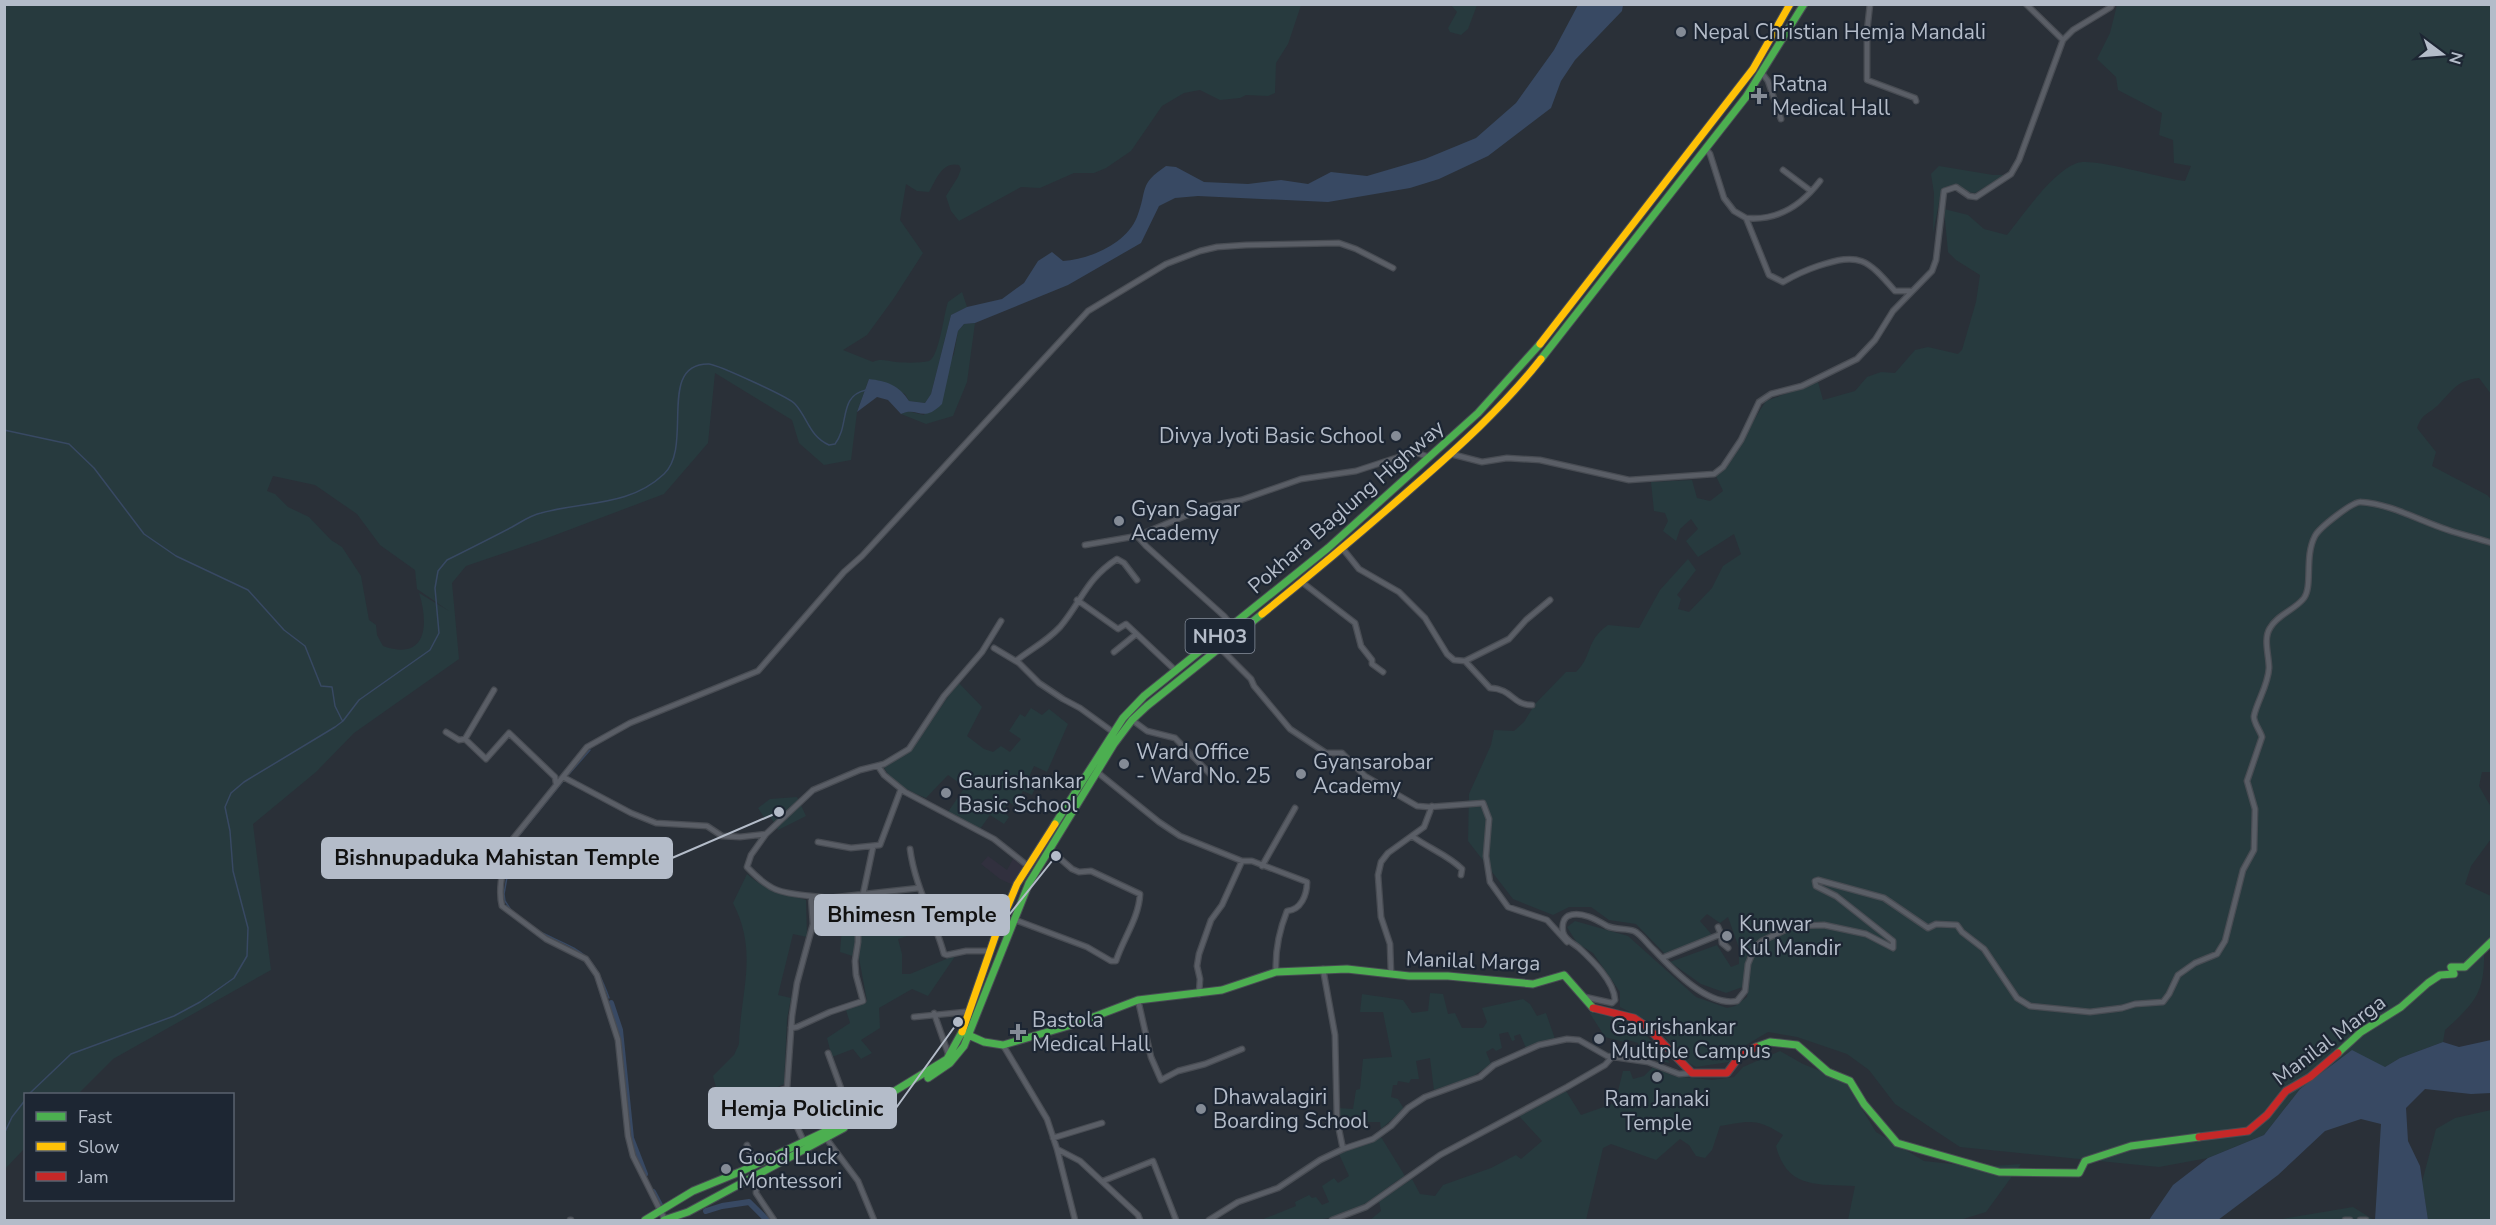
<svg xmlns="http://www.w3.org/2000/svg" width="2496" height="1225" viewBox="0 0 2496 1225" font-family="'Nunito Sans',sans-serif">
  <style>
    .medical { fill: #31303e }
    .green { fill: #273a3e; fill-rule: evenodd }
    .water { fill: #384963 }
    .lines { fill: none; stroke-linecap: round; stroke-linejoin: round }
    .stream { stroke: #384963; stroke-width: 1.5 }
    .canal { stroke: #384963; stroke-width: 6 }
    .street-casing { stroke: #484c53; stroke-width: 7 }
    .fast-casing { stroke: #484c53; stroke-width: 9 }
    .slow-casing { stroke: #484c53; stroke-width: 9 }
    .jam-casing { stroke: #484c53; stroke-width: 9 }
    .street { stroke: #5a5e66; stroke-width: 4.5 }
    .fast { stroke: #4caf50; stroke-width: 7 }
    .slow { stroke: #ffc107; stroke-width: 7 }
    .jam { stroke: #c62828; stroke-width: 7 }
    .poi-dot { fill: #848b96; stroke: #1d2633; stroke-width: 2 }
    .labels { text-anchor: middle; dominant-baseline: central; stroke-width: 4.5; stroke-linejoin: round; paint-order: stroke }
    .shield { fill: #1d2633; stroke: #878f9c; stroke-width: 1.5 }
    .shield-label { font-size: 20px; font-weight: bold; fill: #b4bcc9 }
    .poi-label { font-size: 21px; fill: #b4bcc9; stroke: #1d2633; text-anchor: start }
    .street-label { font-size: 21px; fill: #b4bcc9; stroke: #1d2633 }
    .leader { fill: none; stroke: #b4bcc9; stroke-width: 2 }
    .callout-dot { fill: #b4bcc9; stroke: #1d2633; stroke-width: 2 }
    .callout { fill: #b4bcc9; stroke: #b4bcc9; stroke-width: 2 }
    .callout-label { font-size: 22px; text-anchor: middle; font-weight: bold; fill: #111 }
  </style>
  <rect width="100%" height="100%" fill="#2a3038"/>
  <!-- medical -->
  <path class="medical" d="M988,856L1007,870L1014,857L1025,866L1013,885L1000,879L981,864Z"/>
  <!-- green -->
  <path class="green" d="M5,5H1301L1288,44L1276,63L1275,93L1268,96L1246,95L1240,98L1220,100L1200,90L1184,93L1162,106L1131,151L1106,168L1094,173H1074L1040,188L1021,187L959,221L951,211L946,196L958,177L961,169L959,165C942,161 936,180 929,192L917,191L906,184L900,220L923,253L894,298L867,335L843,350L873,362C880,358 888,361 896,362C905,363 921,363 929,361C939,357 944,313 948,302L962,292L967,307L951,315L931,394L925,403L909,401L905,394L869,379L857,412L851,460L824,465L799,443L792,420L715,373L708,443L664,494L542,540L466,566L452,583L459,659L354,733L316,772L253,824L271,970L113,1059L78,1094H26L25,1148L5,1169ZM273,476L315,485L357,514L380,545L415,570L417,589L449,611L419,593C429,624 427,662 383,646L377,635L376,625L369,620L361,576L342,547L331,540L309,517L288,507L275,494L267,491Z
    M1451,5H1477L1468,29L1461,35L1450,32L1448,28L1457,12Z
    M2117,5H2491V394L2479,378C2456,381 2454,389 2439,404C2428,415 2423,412 2417,428L2436,452L2432,466L2487,495L2492,500V772H2482L2479,786L2491,807V839L2471,866L2465,884L2491,896V938L2484,948C2485,992 2477,1001 2445,1030L2443,1042L2400,1058L2385,1067L2300,1089L2264,1135L2208,1158L2159,1167L1960,1147L1895,1104L1869,1070L1847,1054L1797,1037L1768,1032L1741,1048L1729,1062L1696,1067L1689,1063L1652,1023L1620,1007V992L1593,953L1577,943L1567,927L1575,921L1628,936L1696,997L1727,1008L1735,1006L1747,997L1748,985L1726,993L1701,984L1670,962L1717,945L1731,967L1739,964V948L1728,917L1720,923L1707,914L1700,921L1712,935L1665,954L1636,924L1609,920L1591,907H1569L1553,915L1513,899L1468,841L1469,794L1491,745L1494,730L1514,731L1524,722L1535,704L1566,672H1576C1593,656 1585,641 1608,625L1639,628L1660,590L1688,559L1696,570L1677,595L1681,599L1678,609L1689,612L1712,588L1723,566L1741,554L1734,534L1698,557L1686,541L1698,529L1691,519L1680,529L1676,541L1663,531L1668,521L1665,513L1654,511L1651,482L1692,480L1697,498L1710,501L1723,491L1716,476C1739,454 1748,427 1766,401L1818,382L1823,400L1855,391L1867,377L1881,372L1895,373L1915,350L1928,347L1958,354L1962,350L1976,302L1980,275L1956,260L1948,252L1944,209L1968,215L1984,229L2007,235C2024,214 2052,172 2077,163C2093,157 2163,179 2185,181L2191,166L2174,163L2173,140L2159,135L2162,113L2118,90L2116,77L2097,59L2110,33Z
    M1939,166L1993,175H2005L1975,193L1967,192L1954,185L1944,188L1941,193L1933,233L1934,193L1931,174Z
    M975,323L967,382L953,416L926,424L901,414L907,411L924,415L954,354L958,331L964,324Z
    M958,682L982,707L967,736L984,749L993,752L1001,746L1010,752L1021,739L1009,731L1020,714L1025,717L1031,708L1042,715L1049,709L1068,724L1047,772L1034,766L1029,777L1038,782L1032,795L1023,791L1015,806L1008,802L1003,811L1009,817L1004,824L990,815L980,829L948,812L965,787L948,775L926,798C911,792 890,782 884,767L911,751Z
    M797,797L806,816L778,830L770,816L765,819L758,808L770,799Z
    M747,874C771,894 778,892 806,900L807,937L793,934L778,995L791,998L787,1019L784,1084L716,1116L720,1102L713,1076L734,1055L739,1044C740,993 759,953 733,903Z
    M866,893L868,904L902,899L910,935L898,939L902,954V974H910L956,955L928,996L912,989L879,1008L880,1028L861,1040L872,1053L861,1059L853,1049L832,1057L827,1038L850,1023L846,1010L867,1001L859,958L840,952L842,928L817,925L815,901Z
    M1430,993L1443,994L1448,1014L1455,1013L1462,1028H1483L1487,1022L1482,1008L1523,999L1530,1004L1537,1016L1546,1013L1555,1039L1526,1048L1520,1034L1514,1036L1515,1040L1512,1041L1508,1032L1499,1034L1502,1048L1496,1051L1493,1048L1486,1052L1491,1064L1472,1077L1434,1090L1430,1058L1416,1061L1419,1079H1411L1409,1083L1398,1081L1397,1085H1393L1391,1097L1398,1099L1404,1109L1381,1129L1380,1122H1367L1363,1118H1350L1349,1129L1342,1130L1338,1108L1353,1109L1356,1090L1360,1089L1363,1059L1392,1057L1383,1012H1360L1362,994L1403,1000L1412,1013L1428,1011Z
    M1589,1012L1619,1019L1640,1028L1670,1063L1641,1057L1638,1043L1628,1040L1624,1042L1605,1037Z
    M1780,1051L1803,1064L1845,1081L1876,1132L1924,1161L1980,1167L2021,1164L1986,1212L1960,1220H1848L1855,1186C1817,1184 1787,1189 1776,1146L1783,1135C1757,1118 1750,1121 1720,1126L1712,1150L1705,1158L1696,1156L1689,1145L1680,1139L1656,1160L1611,1144L1603,1148L1586,1220H1370L1381,1211L1379,1201L1412,1179L1420,1194L1435,1196L1443,1185L1491,1168L1516,1155L1521,1159L1542,1141L1519,1116L1566,1091L1581,1115L1615,1103L1623,1071H1630L1633,1079L1644,1076L1653,1067L1674,1076L1712,1080L1734,1077L1743,1067Z
    M2491,1110V1220H2428L2422,1182L2436,1129L2455,1118Z
    M1381,1137L1405,1176C1390,1184 1380,1195 1366,1203C1333,1225 1299,1220 1261,1220L1296,1206L1295,1202L1309,1195L1312,1198L1316,1197L1322,1205L1329,1202L1322,1186L1334,1178L1338,1183L1349,1176L1339,1154Z
    M2353,1207L2374,1220H2276Z"/>
  <!-- water -->
  <path class="water" d="M1578,5H1623L1622,11L1575,60L1561,81L1551,108L1488,156L1439,179L1410,188L1328,202L1198,196L1175,198L1159,206L1141,243L1068,285L975,323L964,324L958,331L942,404C922,424 918,406 901,414L888,400L877,397L857,412L869,379C886,381 899,385 909,401L925,403L931,394L951,315L967,307L1002,299L1024,283L1038,261L1052,252L1063,261C1090,259 1126,244 1137,217C1148,189 1138,185 1166,166L1176,167L1204,182L1248,184L1281,180L1308,184L1331,172L1367,176L1425,159L1476,138L1516,103L1554,50Z
    M2491,1040V1093L2471,1094L2425,1089L2406,1108L2408,1141L2420,1166L2428,1220H2375L2381,1124L2361,1119L2325,1131L2278,1175L2218,1220H2149L2173,1185L2208,1158L2264,1135L2300,1089L2352,1050L2385,1067L2400,1058L2443,1042L2459,1047Z"/>
  <g class="lines">
    <!-- stream -->
    <path class="stream" d="M4,430L69,444L94,468L144,534L176,556L248,590L284,630L305,646L321,686L332,687L335,706L342,720
      M569,774L590,750
      M511,910L505,901L504,894L513,843L563,781
      M538,931C581,952 592,950 609,998
      M29,1094L71,1054L174,1016L200,1002L234,978L247,956L248,928L233,871L230,831L225,807L231,793L244,782L335,727L343,721L359,700L430,650L439,633L435,588L438,571L447,560C469,549 491,538 512,527C521,522 531,515 541,513C584,501 629,507 664,474C694,446 656,363 709,364C718,365 789,397 795,404C808,418 809,436 829,445L835,444C850,425 838,396 866,390
      M4,1134L12,1117L26,1099"/>
    <!-- canal -->
    <path class="canal" d="M611,1003L620,1030L631,1138L645,1174
      M653,1192L662,1209
      M706,1211L722,1206L749,1202L767,1220"/>
    <!-- street casing -->
    <g class="street-casing">
      <path id="street" d="M1870,4L1867,31V80L1915,98L1916,101
        M2026,4L2063,40
        M1762,73L1768,81L1781,119
        M1706,149L1710,154L1724,198L1734,211L1746,218L1769,275L1783,282C1795,275 1806,270 1818,266C1860,252 1867,259 1895,291H1910
        M1783,170L1811,191
        M1746,218C1777,221 1801,206 1820,181
        M1451,454L1482,462L1507,458L1540,460L1629,480L1714,474L1723,467L1741,440L1759,402L1771,394L1802,386L1857,359L1875,340L1893,311L1932,271L1936,260L1944,191L1956,187L1969,196L1976,197L2011,174L2019,160L2063,40L2073,30L2111,7L2112,4
        M1137,536L1146,546L1224,616L1232,626
        M1085,545L1137,536L1209,506L1241,500L1301,479L1356,471L1414,452L1429,457
        M1343,549L1359,569L1399,592L1425,618L1447,654L1454,660L1465,661L1490,688C1513,689 1512,705 1532,705
        M1303,583L1355,623L1361,646L1372,660V664L1383,672
        M1077,600L1118,629L1126,624L1176,671
        M994,648L1019,663L1039,683L1063,699L1080,708L1113,732
        M1220,648L1251,679L1254,686L1290,729L1326,753H1342L1365,776L1417,806L1429,807L1483,803L1489,819L1486,856L1490,882L1508,907L1547,920L1567,942
        M1114,652L1135,635
        M1016,661C1031,649 1046,642 1060,627C1082,601 1086,579 1117,559L1124,563L1137,580
        M1465,661L1509,639L1526,620L1550,600
        M1132,720L1147,731L1175,738L1212,776
        M446,732L459,740L465,739L486,759L509,733L555,777L556,783
        M465,739L494,690
        M878,766L884,775L905,792L994,839L1028,866
        M1097,772L1159,822L1180,836L1242,861H1252L1307,882C1307,895 1301,910 1287,911C1279,931 1275,951 1276,972
        M563,777L631,813L656,823L707,826L722,836L740,837L766,834L813,790L860,770L884,764L909,749L944,696L982,652L1001,621
        M1412,836C1428,848 1448,855 1462,869L1461,875
        M818,842L851,848L880,845L901,789
        M910,849C915,887 934,918 944,954L947,955L966,951H990
        M1262,866L1295,808
        M811,896L829,898L919,888
        M1013,919L1087,947L1111,961H1116C1123,939 1139,918 1140,894L1091,871L1079,872L1072,869L1049,849
        M1721,934L1722,943L1728,948
        M1662,958L1721,934L1718,927
        M1323,969L1335,1035L1337,1120L1343,1149
        M1391,973L1390,944L1381,917L1378,875L1381,862L1388,853L1424,827L1432,806
        M1199,994L1200,979L1197,966L1199,954L1211,920L1222,905L1242,861
        M1585,997L1612,1003L1615,1000C1614,981 1592,960 1579,948C1573,943 1565,940 1563,932C1562,926 1563,919 1568,916C1580,910 1597,920 1607,926C1615,930 1626,928 1634,931C1641,934 1648,945 1654,950C1673,970 1708,1007 1737,1001L1745,991L1748,964L1755,947L1762,941L1793,926L1824,925L1866,934L1893,948V941L1836,896L1816,886L1815,881L1818,880L1884,898L1928,928L1936,924L1957,925L1962,932L1984,949L2017,998L2030,1006L2090,1012L2122,1008L2135,1004L2163,1002L2169,994L2178,975L2195,963L2217,954L2225,941L2243,870L2254,850L2255,809L2247,781L2262,737C2260,730 2253,722 2254,716C2257,701 2268,686 2269,668C2269,655 2263,639 2270,628C2278,614 2295,610 2304,598C2313,585 2304,557 2315,536C2319,528 2353,501 2361,502C2391,504 2420,521 2448,530C2462,535 2477,538 2492,543
        M1138,1000L1151,1057L1161,1080L1178,1071L1205,1064L1242,1049
        M934,1013L949,1056
        M914,1017L965,1012L969,1015
        M791,1028L797,1027L830,1012L863,1001L856,975L855,961L858,942V904L862,899L873,847
        M1003,1045L1047,1119L1057,1149L1075,1220
        M828,1053L842,1091L859,1113
        M787,1088L792,1116L804,1142
        M761,1097L787,1088L792,1016L797,983L813,924L811,896C779,893 770,891 747,867L751,855L766,834
        M826,1138L858,1181L874,1220
        M1053,1138L1102,1123
        M747,1145L755,1165
        M1057,1149L1080,1161L1138,1215L1140,1220
        M757,1175L756,1193L774,1220
        M1103,1181L1153,1161L1176,1220
        M570,1220H571
        M665,1220L633,1156L628,1136L618,1040L597,975L586,959L546,939L502,906C497,887 505,859 512,840L587,747L630,723L758,671L844,572L862,556L1088,311L1166,264L1200,251L1217,247L1246,245L1339,243L1356,249L1393,268
        M1209,1220L1238,1202L1278,1188L1320,1160L1343,1149L1373,1139L1391,1126L1408,1108L1425,1097L1480,1077L1494,1065L1539,1045L1567,1039L1579,1040L1607,1056L1648,1062L1679,1074L1692,1073
        M1332,1220L1366,1207L1440,1155L1567,1087L1605,1065L1613,1056
        M2345,1220H2350
        M2360,1220H2366"/>
    </g>
    <!-- fast casing -->
    <g class="fast-casing">
      <path id="fast" d="M1541,359L1746,97L1804,4
        M1055,824L1123,718L1144,696L1328,548L1478,413L1540,344
        M966,1034L984,1042L1003,1045L1075,1024L1138,1000L1222,990L1276,972L1347,969L1409,976H1448L1533,984L1564,975L1593,1008
        M1756,1047L1770,1042L1797,1045L1828,1072L1850,1081L1864,1104L1897,1143L1999,1172L2079,1173L2085,1161L2131,1146L2199,1137
        M2338,1053L2361,1032L2401,1007L2428,983L2440,975L2454,974L2451,967H2465L2492,941
        M928,1078L950,1063L964,1046L1029,883L1114,744L1132,720L1147,706L1262,614
        M645,1220L693,1191L742,1171L839,1125L947,1059L962,1032
        M664,1220L688,1212L844,1128"/>
    </g>
    <!-- slow casing -->
    <g class="slow-casing">
      <path id="slow" d="M1540,344L1753,69L1790,4
        M1262,614C1314,572 1364,530 1414,486C1459,447 1503,407 1541,359
        M962,1032L996,934L1017,884L1055,824"/>
    </g>
    <!-- jam casing -->
    <g class="jam-casing">
      <path id="jam" d="M1593,1008L1634,1018L1646,1026L1692,1073H1727L1739,1057L1756,1047
        M2199,1137L2248,1131L2267,1115L2286,1091L2310,1077L2338,1053"/>
    </g>
    <!-- street -->
    <use href="#street" class="street"/>
    <!-- fast -->
    <use href="#fast" class="fast"/>
    <!-- slow -->
    <use href="#slow" class="slow"/>
    <!-- jam -->
    <use href="#jam" class="jam"/>
  </g>
  <!-- markers -->
  <g class="poi-dot">
    <circle cx="1681" cy="32" r="6"/>
    <path d="M1756 87h6v6h6v6h-6v6h-6v-6h-6v-6h6z"/>
    <circle cx="1396" cy="436" r="6"/>
    <circle cx="1119" cy="521" r="6"/>
    <circle cx="1124" cy="764" r="6"/>
    <circle cx="1301" cy="774" r="6"/>
    <circle cx="946" cy="793" r="6"/>
    <circle cx="1727" cy="936" r="6"/>
    <path d="M1015 1023h6v6h6v6h-6v6h-6v-6h-6v-6h6z"/>
    <circle cx="1599" cy="1039" r="6"/>
    <circle cx="1657" cy="1077" r="6"/>
    <circle cx="1201" cy="1109" r="6"/>
    <circle cx="726" cy="1169" r="6"/>
  </g>
  <g class="labels">
    <!-- shield labels -->
    <rect class="shield" x="1185.5" y="619" width="69" height="34" rx="4.5"/>
    <g class="shield-label">
      <text x="1220" y="636">NH03</text>
    </g>
    <!-- poi labels -->
    <g class="poi-label">
      <text x="1693" y="32">Nepal Christian Hemja Mandali</text>
      <text x="1772" y="84">Ratna<tspan x="1772" dy="24">Medical Hall</tspan></text>
      <text x="1384" y="436" text-anchor="end">Divya Jyoti Basic School</text>
      <text x="1131" y="509">Gyan Sagar<tspan x="1131" dy="24">Academy</tspan></text>
      <text x="1136" y="752">Ward Office<tspan x="1136" dy="24">- Ward No. 25</tspan></text>
      <text x="1313" y="762">Gyansarobar<tspan x="1313" dy="24">Academy</tspan></text>
      <text x="958" y="781">Gaurishankar<tspan x="958" dy="24">Basic School</tspan></text>
      <text x="1739" y="924">Kunwar<tspan x="1739" dy="24">Kul Mandir</tspan></text>
      <text x="1032" y="1020">Bastola<tspan x="1032" dy="24">Medical Hall</tspan></text>
      <text x="1611" y="1027">Gaurishankar<tspan x="1611" dy="24">Multiple Campus</tspan></text>
      <text x="1213" y="1097">Dhawalagiri<tspan x="1213" dy="24">Boarding School</tspan></text>
      <text x="1657" y="1099" text-anchor="middle">Ram Janaki<tspan x="1657" dy="24">Temple</tspan></text>
      <text x="738" y="1157">Good Luck<tspan x="738" dy="24">Montessori</tspan></text>
    </g>
    <!-- street labels -->
    <g class="street-label">
      <text transform="translate(1346 507) rotate(-41)">Pokhara Baglung Highway</text>
      <text transform="translate(1473 961) rotate(2)">Manilal Marga</text>
      <text transform="translate(2329 1040) rotate(-37)">Manilal Marga</text>
    </g>
  </g>
  <!-- callouts -->
  <path class="leader" d="M779 812L672 858M1056 856L1009 915M958 1022L896 1108"/>
  <g class="callout-dot">
    <circle cx="779" cy="812" r="6"/>
    <circle cx="1056" cy="856" r="6"/>
    <circle cx="958" cy="1022" r="6"/>
  </g>
  <g class="callout">
    <rect x="322" y="838" width="350" height="40" rx="6"/>
    <rect x="815" y="895" width="194" height="40" rx="6"/>
    <rect x="709" y="1088" width="187" height="40" rx="6"/>
  </g>
  <g class="callout-label">
    <text x="497" y="865">Bishnupaduka Mahistan Temple</text>
    <text x="912" y="922">Bhimesn Temple</text>
    <text x="802" y="1116">Hemja Policlinic</text>
  </g>
  <!-- border -->
  <rect width="2496" height="1225" fill="none" stroke="#b4bcc9" stroke-width="12"/>
  <!-- legend -->
  <rect x="24" y="1093" width="210" height="108" fill="#1d2633" stroke="#59626f" stroke-width="1.5"/>
  <rect x="36" y="1112" width="30" height="9" fill="#4caf50" stroke="#59626f" stroke-width="1.5"/>
  <text x="78" y="1123" font-size="18" fill="#b4bcc9">Fast</text>
  <rect x="36" y="1142" width="30" height="9" fill="#ffc107" stroke="#59626f" stroke-width="1.5"/>
  <text x="78" y="1153" font-size="18" fill="#b4bcc9">Slow</text>
  <rect x="36" y="1172" width="30" height="9" fill="#c62828" stroke="#59626f" stroke-width="1.5"/>
  <text x="78" y="1183" font-size="18" fill="#b4bcc9">Jam</text>
  <!-- north arrow -->
  <g transform="translate(2442 54) rotate(106)" stroke="#1d2633" stroke-width="4.5" paint-order="stroke">
  <path d="M0-4.5L10 22L0 15L-10 22Z" fill="#b4bcc9"/>
  <text y="-9" font-size="16" font-weight="bold" text-anchor="middle" fill="#b4bcc9">N</text>
  </g>
</svg>
